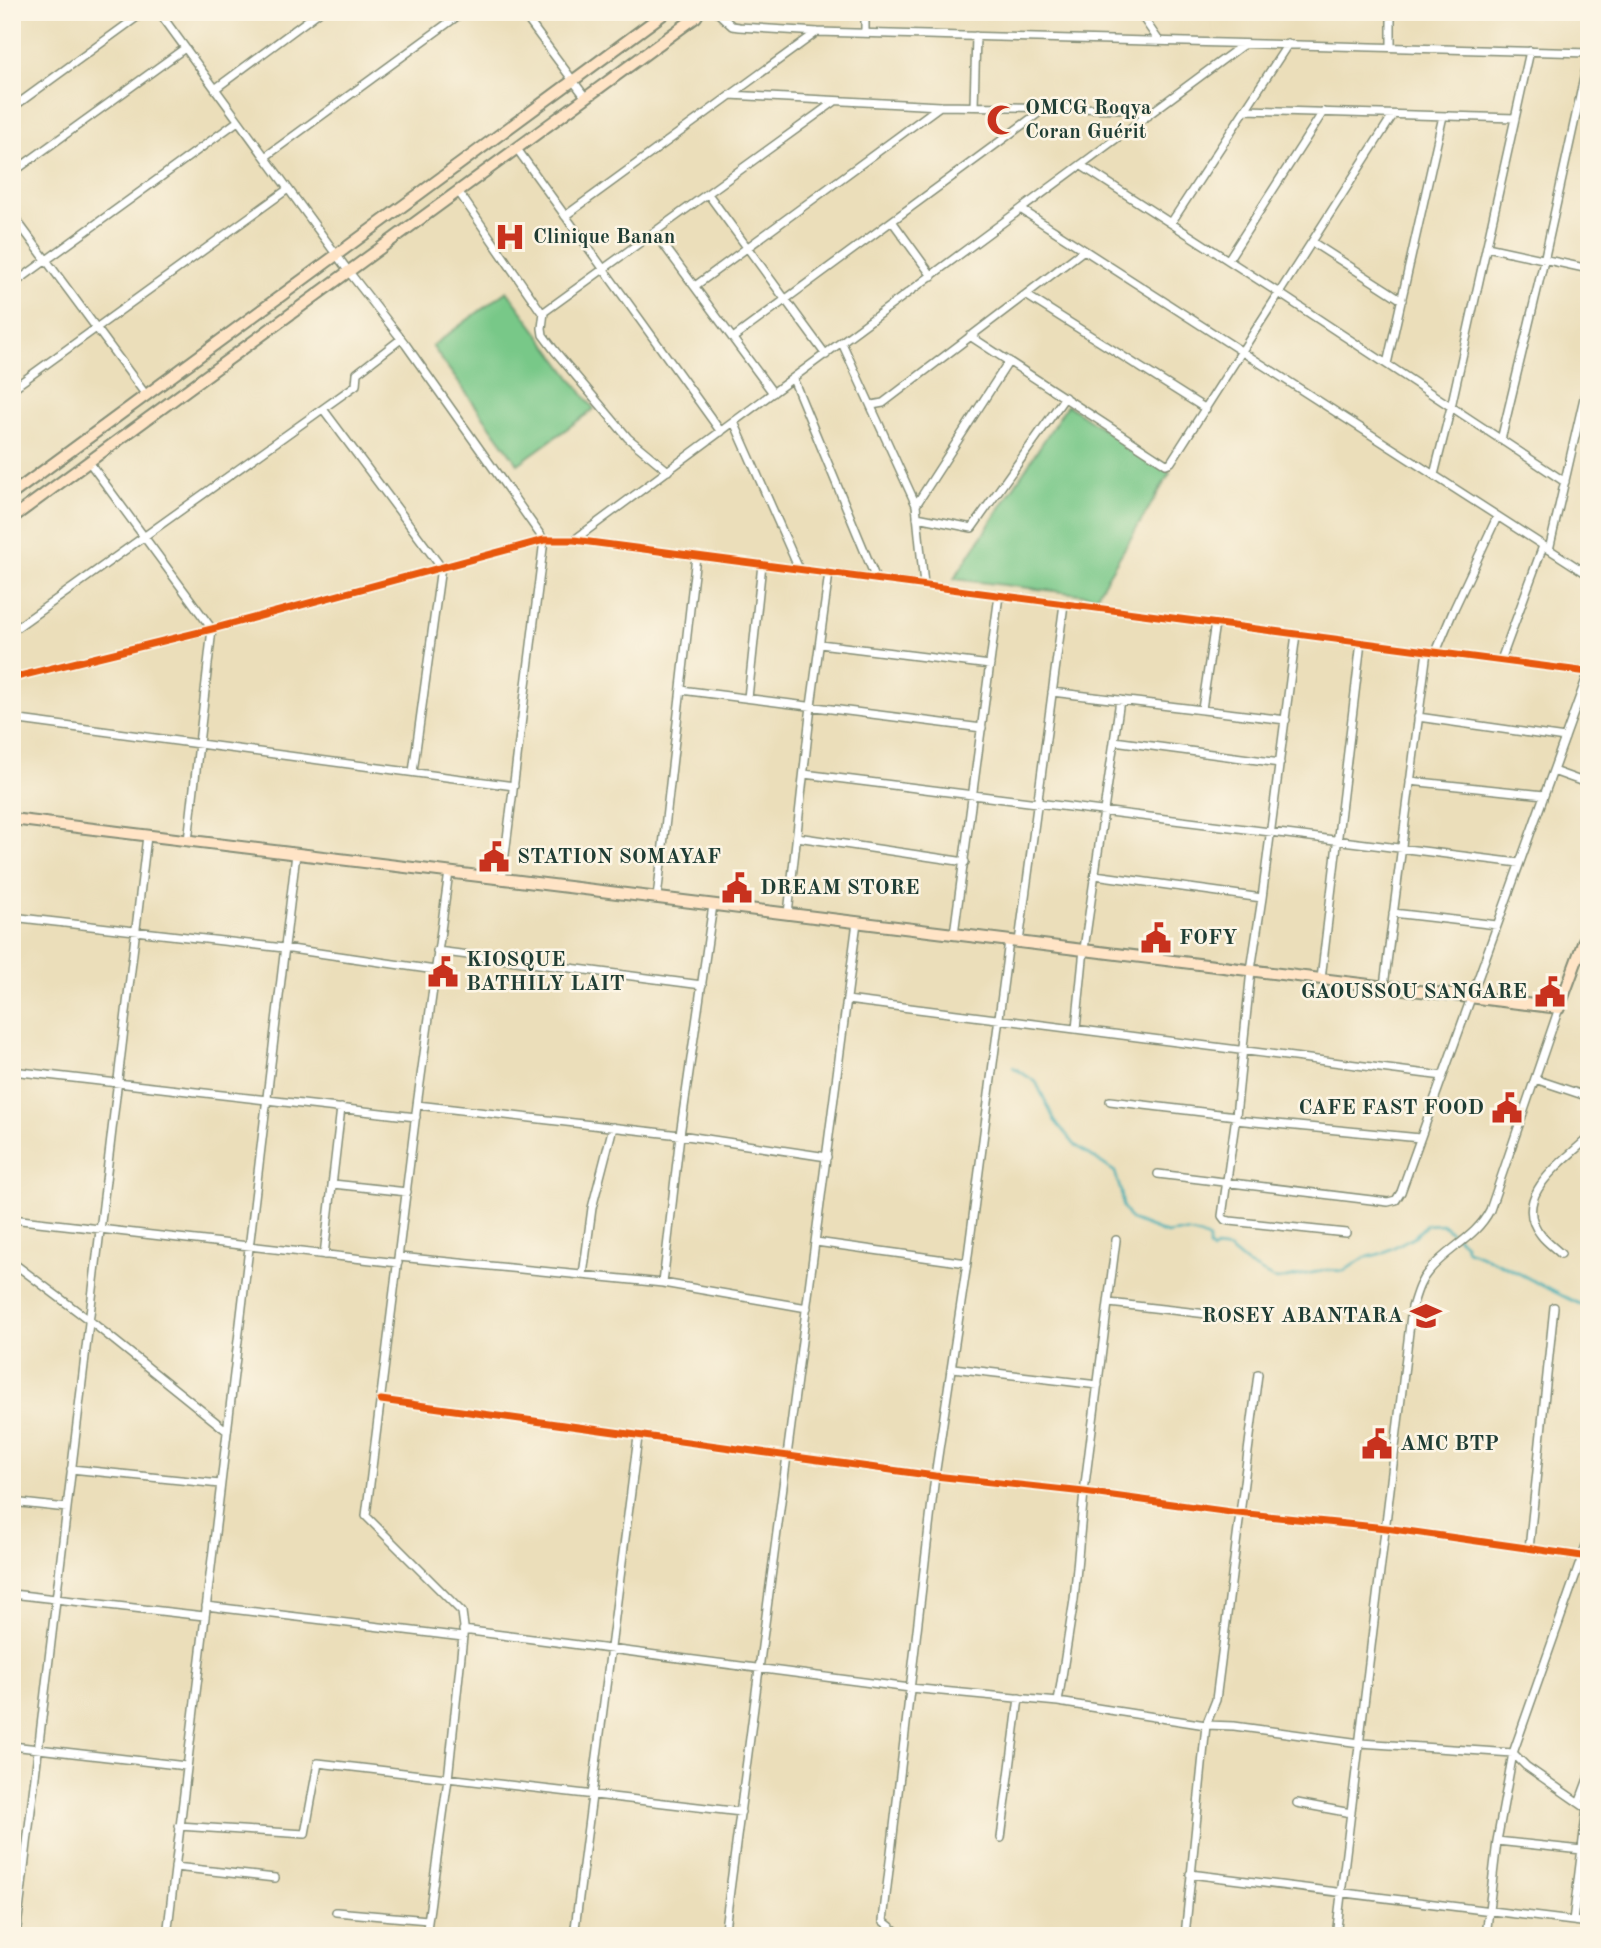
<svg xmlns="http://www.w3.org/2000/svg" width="1601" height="1948" viewBox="0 0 1601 1948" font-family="'Old Standard TT',serif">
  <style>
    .green { fill: #78c888; stroke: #4c825e; stroke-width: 2 }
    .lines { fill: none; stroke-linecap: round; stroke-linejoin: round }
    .stream { stroke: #39abb2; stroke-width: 2.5 }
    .minor-casing { stroke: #858e77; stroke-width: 10 }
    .secondary-casing { stroke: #858e77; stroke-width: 14 }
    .minor { stroke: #fff; stroke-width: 7 }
    .secondary { stroke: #ffe4c6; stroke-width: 10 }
    .cycleway-casing { stroke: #fcf5e5; stroke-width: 11 }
    .cycleway { stroke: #e8590c; stroke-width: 7 }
    .labels { text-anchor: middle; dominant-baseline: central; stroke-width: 5; stroke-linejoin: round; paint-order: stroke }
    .poi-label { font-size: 21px; font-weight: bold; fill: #1f3d34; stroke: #fcf5e5; text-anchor: start }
  </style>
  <rect width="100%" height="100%" fill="#fcf5e5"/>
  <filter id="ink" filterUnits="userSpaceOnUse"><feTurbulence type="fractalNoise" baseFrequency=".0143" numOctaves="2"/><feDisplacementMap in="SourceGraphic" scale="14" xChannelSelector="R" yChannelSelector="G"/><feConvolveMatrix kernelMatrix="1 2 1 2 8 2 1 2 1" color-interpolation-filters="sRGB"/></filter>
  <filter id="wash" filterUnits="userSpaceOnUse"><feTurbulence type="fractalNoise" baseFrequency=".00686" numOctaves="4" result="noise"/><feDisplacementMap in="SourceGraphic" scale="28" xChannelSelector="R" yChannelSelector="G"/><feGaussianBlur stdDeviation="1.57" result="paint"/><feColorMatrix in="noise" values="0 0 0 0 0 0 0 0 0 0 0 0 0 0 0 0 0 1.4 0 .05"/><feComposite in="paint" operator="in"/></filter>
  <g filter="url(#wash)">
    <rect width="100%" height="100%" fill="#ebdeba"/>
    <!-- green -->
    <path class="green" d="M507,291L594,409L518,464L432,346Z
      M1067,405L1170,473L1096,596L954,579Z"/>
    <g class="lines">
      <!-- stream -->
      <path class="stream" d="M1013,1067L1036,1082L1055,1121L1075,1145L1115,1172L1121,1192L1123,1208L1131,1220L1167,1234C1180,1230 1198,1233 1209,1240V1247L1212,1251L1216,1248L1230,1250L1247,1264L1276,1280L1327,1270L1344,1271L1364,1258L1383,1253L1415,1236L1426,1225L1442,1224L1465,1244L1467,1250C1510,1265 1547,1291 1589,1308"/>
    </g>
  </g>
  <g filter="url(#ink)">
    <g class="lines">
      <!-- minor casing -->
      <g class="minor-casing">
        <path id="minor" d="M159,12L349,272L406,345L544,540L502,879
          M522,12L586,98
          M717,12L732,26L739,27L818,32L1589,53
          M865,12V33
          M1139,12L1159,41
          M1391,12V47
          M215,89L319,12
          M730,95L940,106L1129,109L1148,116
          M974,106L976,36
          M12,108L144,12
          M1246,110L1515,118
          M517,149L721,432
          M265,157L463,12
          M1082,166L1279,293L1565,482
          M12,173L185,48
          M458,191L540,310L544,312L834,102
          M708,194L826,355
          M1022,210L1589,575
          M12,214L146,395
          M565,216L817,32
          M892,221L932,276
          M1171,223L1288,44
          M655,233L773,393
          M1312,242L1402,300
          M1487,247L1589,269
          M1228,260L1323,112
          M12,285L238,121
          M695,286L940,106
          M1026,295L1206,409
          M544,312L542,328L543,335L555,351L628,438L668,471
          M970,336L1166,464L1171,462L1393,115
          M733,338L1044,109
          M842,343L916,505L924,585
          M1387,364L1443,116
          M793,379L876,579
          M12,389L288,189
          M872,405L883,403L1084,250
          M323,409L441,567L413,772
          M734,422L799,569
          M1501,440L1544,261L1589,55
          M89,462L212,629L188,841
          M1434,475L1451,407L1530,51
          M916,505L1009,361
          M917,517L972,528L1065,397
          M574,540L1244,44
          M1549,550L1589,376
          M12,631L356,385L357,373L401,339
          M1296,634L1262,898L1251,970L1236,1116L1222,1216L1225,1220L1230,1221L1346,1233
          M820,644L990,665
          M1436,652L1454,609L1497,517
          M1501,660L1543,546
          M12,678L212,629L544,540H574L1588,672
          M681,690L982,728
          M1052,692L1286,720
          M748,698L762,564
          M1202,709L1215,623
          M1418,717L1565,738
          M12,719L514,786
          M1114,741L1280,763
          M1553,771L1589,784
          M804,774L1519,863
          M1410,781L1544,795
          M797,837L965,862
          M1095,875L1262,898
          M657,898L696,556
          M1393,913L1497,925
          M788,914L811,706L829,573
          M12,917L284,948L435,970
          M954,934L999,595
          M1019,942L1064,604
          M437,951L702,985
          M1321,979L1361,642
          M1384,986L1427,651
          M847,1000L1443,1076
          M1076,1029L1084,949L1120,700
          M12,1071L416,1117
          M1535,1079L1589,1097
          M1110,1101L1236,1116
          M417,1105L680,1135L827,1157
          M1235,1120L1420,1138
          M1158,1174L1388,1202L1396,1200L1401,1192L1589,671
          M333,1184L407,1192
          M12,1219L398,1263
          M816,1242L967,1263
          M1561,1254C1555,1248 1546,1242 1541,1235C1509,1196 1565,1161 1589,1137
          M324,1255L341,1108
          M399,1257L663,1283L807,1308
          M12,1262L89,1320L227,1431
          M583,1275L592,1208L613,1127
          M663,1283L680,1135L713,905
          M1109,1303L1252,1319
          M953,1368L1098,1385
          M381,1400L935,1476L1084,1492L1238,1513L1386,1528L1589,1557
          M71,1469L220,1484
          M12,1502L67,1508
          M1529,1549L1554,1307
          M12,1594L204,1616
          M206,1606L463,1637
          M463,1630L910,1688L1058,1702L1206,1725L1234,1726L1360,1743L1513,1753L1526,1766L1589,1810
          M1058,1702L1074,1600L1084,1492L1116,1240
          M12,1746L186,1766
          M1297,1803L1351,1813
          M1579,1803L1589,1776
          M179,1826L305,1834L318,1763L741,1812
          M1001,1838L1019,1698
          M1497,1841L1582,1850
          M175,1867L275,1878
          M1190,1874L1589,1923
          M336,1912L428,1920
          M1573,1921L1587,1808
          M16,1936L147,836
          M167,1936L296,854
          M426,1936L448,1779L464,1627L462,1612L366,1516L417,1105L449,872
          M574,1936L638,1437
          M724,1936L857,922
          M902,1936L883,1921L935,1476L967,1263L1009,941
          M1185,1936L1206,1725L1216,1700L1258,1374
          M1336,1936L1412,1307C1416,1295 1419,1282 1428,1272C1447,1248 1476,1238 1490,1210L1559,1008
          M1486,1936L1497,1841L1513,1753L1589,1537"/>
      </g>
      <!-- secondary casing -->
      <g class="secondary-casing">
        <path id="secondary" d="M12,494L666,12
          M12,518L696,17L699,12
          M12,819L1559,1008L1589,927"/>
      </g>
      <!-- minor -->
      <use href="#minor" class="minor"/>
      <!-- secondary -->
      <use href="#secondary" class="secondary"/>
      <!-- cycleway casing -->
      <g class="cycleway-casing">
        <path id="cycleway" d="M12,678L212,629L544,540H574L1588,672
          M381,1400L935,1476L1084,1492L1238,1513L1386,1528L1589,1557"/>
      </g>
      <!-- cycleway -->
      <use href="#cycleway" class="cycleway"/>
    </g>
  </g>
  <!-- icons -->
  <defs>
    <g id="mosque-bare" transform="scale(2.415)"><path d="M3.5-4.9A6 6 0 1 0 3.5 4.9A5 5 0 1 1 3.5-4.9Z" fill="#c8321e" stroke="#fcf5e5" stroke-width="2.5" paint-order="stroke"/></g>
    <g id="hospital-bare" transform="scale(2.415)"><path d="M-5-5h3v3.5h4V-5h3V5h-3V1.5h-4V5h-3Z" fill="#c8321e" stroke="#fcf5e5" stroke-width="2.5" paint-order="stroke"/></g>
    <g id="civic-bare" transform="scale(2.415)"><path d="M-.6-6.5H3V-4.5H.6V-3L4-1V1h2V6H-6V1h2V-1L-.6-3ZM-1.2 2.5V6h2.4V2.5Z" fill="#c8321e" stroke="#fcf5e5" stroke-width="2.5" paint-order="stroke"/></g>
    <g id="university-bare" transform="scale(2.415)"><path d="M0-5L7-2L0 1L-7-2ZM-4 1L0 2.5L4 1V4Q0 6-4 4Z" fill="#c8321e" stroke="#fcf5e5" stroke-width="2.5" paint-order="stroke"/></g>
  </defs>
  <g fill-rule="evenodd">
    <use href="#mosque-bare" x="1002" y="120"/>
    <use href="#hospital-bare" x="510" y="237"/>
    <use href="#civic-bare" x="494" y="857"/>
    <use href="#civic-bare" x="737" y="888"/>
    <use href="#civic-bare" x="1156" y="938"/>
    <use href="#civic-bare" x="443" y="972"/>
    <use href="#civic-bare" x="1550" y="992"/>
    <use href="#civic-bare" x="1507" y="1108"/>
    <use href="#university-bare" x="1426" y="1316"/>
    <use href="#civic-bare" x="1377" y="1444"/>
  </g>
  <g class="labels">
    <!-- poi labels -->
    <g class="poi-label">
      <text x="1025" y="108">OMCG Roqya<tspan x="1025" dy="24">Coran Guérit</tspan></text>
      <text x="533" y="237">Clinique Banan</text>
      <text x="517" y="857">STATION SOMAYAF</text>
      <text x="760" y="888">DREAM STORE</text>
      <text x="1179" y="938">FOFY</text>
      <text x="466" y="960">KIOSQUE<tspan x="466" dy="24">BATHILY LAIT</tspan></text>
      <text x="1527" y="992" text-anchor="end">GAOUSSOU SANGARE</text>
      <text x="1484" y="1108" text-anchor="end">CAFE FAST FOOD</text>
      <text x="1403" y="1316" text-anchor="end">ROSEY ABANTARA</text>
      <text x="1400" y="1444">AMC BTP</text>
    </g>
  </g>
  <!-- margin -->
  <rect width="1601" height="1948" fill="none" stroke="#fcf5e5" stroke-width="42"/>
</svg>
